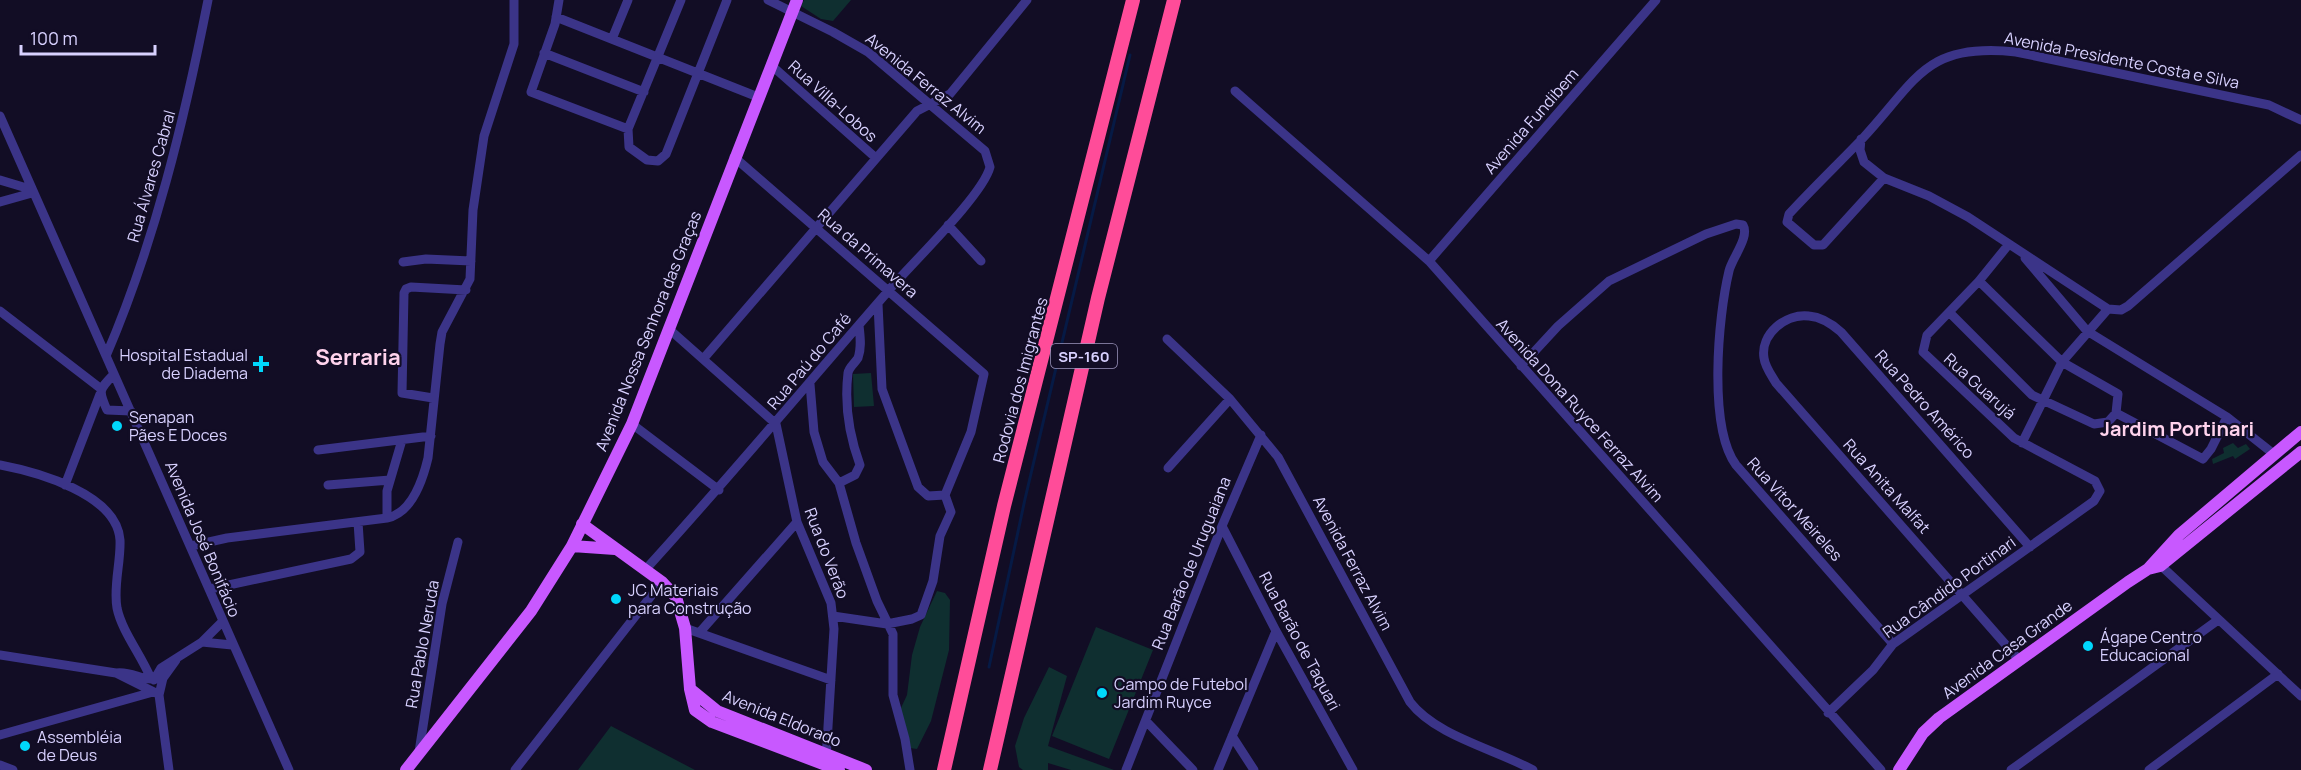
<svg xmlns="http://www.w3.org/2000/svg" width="2301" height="770" viewBox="0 0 2301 770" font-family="Manrope,sans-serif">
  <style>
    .green { fill: #0f2f30 }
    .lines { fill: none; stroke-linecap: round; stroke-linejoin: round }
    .stream { stroke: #061a45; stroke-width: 3 }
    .minor { stroke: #3b3488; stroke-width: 9 }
    .major { stroke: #c858ff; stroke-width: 12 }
    .highway { stroke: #ff4c99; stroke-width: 14 }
    .poi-dot { fill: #00d7fc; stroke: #120d25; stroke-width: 2 }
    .labels { text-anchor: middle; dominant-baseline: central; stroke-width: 4.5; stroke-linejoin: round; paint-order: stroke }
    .shield { fill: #120d25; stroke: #9d96be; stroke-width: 1.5 }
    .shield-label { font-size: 15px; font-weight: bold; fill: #d8d1ff }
    .street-label { font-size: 16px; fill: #d8d1ff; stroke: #120d25 }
    .poi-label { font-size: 16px; fill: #d8d1ff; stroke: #120d25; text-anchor: start }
    .quarter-label { font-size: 20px; font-weight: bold; fill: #ffd3ed; stroke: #120d25 }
    .district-label { font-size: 22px; font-weight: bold; fill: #ffd3ed; stroke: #120d25 }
  </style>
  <rect width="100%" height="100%" fill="#120d25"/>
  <!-- green -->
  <path class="green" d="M804,0H851L833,21L821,19L801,6Z
    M871,373L874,406L854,407L853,374Z
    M2233,443L2238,448L2246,444L2250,449L2235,459L2233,456L2213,464L2212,459L2224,453L2223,448Z
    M937,591L945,593L950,600L949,650L931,721L917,749L910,748L900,710L907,695L912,655L920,627Z
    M1096,627L1153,650L1109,759L1052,736Z
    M1049,667L1067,676L1048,746L1114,770H1071L1048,763V770H1023L1019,767L1015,746L1024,718Z
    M611,726L695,770H578Z"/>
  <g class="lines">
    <!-- stream -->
    <path class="stream" d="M989,667L1025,499L1130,55"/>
    <!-- minor -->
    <path class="minor" d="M559,0L555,24L531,92L628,129
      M681,0L628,129L629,147L647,160L658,161L666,154L727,0
      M556,17L758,97
      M612,39L628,0
      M544,53L644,92
      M771,65L876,158
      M1235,91L1429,261L1881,770
      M0,116L289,770
      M1861,139L1860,150L1864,162L1884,178L1929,196L1968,217L2108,309L2121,310L2128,306L2301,155
      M734,157L984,374L971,432L945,495L951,512L940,536L933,581L921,615L912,619L887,624L833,616
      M1884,178L1823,245H1814L1787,222L1789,214C1813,188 1839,163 1863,138C1917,80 1925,42 2016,52L2269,105L2301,120
      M0,180L30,189
      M0,202L32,193
      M948,225L981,261
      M2025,258L2087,331L2227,417L2275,455
      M1429,261L1656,0
      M403,262L426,259L471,261
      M878,304L882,389L918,487L928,496L945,495
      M0,311L100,388
      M1950,313L2032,395L2094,424L2108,422L2116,413L2118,394L2062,362L1979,281
      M669,329L776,424L797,522L831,603L834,629L826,759
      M1167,339L1230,399L1278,457L1410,702C1436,736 1495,749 1533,770
      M106,356C155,242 184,121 208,0
      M704,358L917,111L950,94L1027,0
      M1521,366L1558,326L1609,281L1706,234L1736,224L1743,225C1750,237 1732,258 1729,271C1718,317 1708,427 1736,465L1893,644
      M114,374C99,390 98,390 107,410L131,411
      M810,384L814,432L823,462L839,483L856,543L877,601L893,634V695L905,739L910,770
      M433,398L402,393L404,293L406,289L411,287L466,290
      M2116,413L2203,459L2211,449L2227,417
      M632,424L719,490
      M2022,443L2062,362L2108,309
      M318,450L431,436
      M0,465C37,472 117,494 120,540C121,562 113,586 117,608C122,632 142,656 151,679
      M1168,468L1230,399
      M839,483L855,475L860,465C849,435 844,406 848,373C849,367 855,363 858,358C862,347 860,336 859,325
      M65,485L100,394
      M328,485L390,480
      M387,518V491L402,440
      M1222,526L1276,631L1353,770
      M191,546L227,538L387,518C412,513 423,479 428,458L440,344L442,332L470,279L473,210L484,136L514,44V0
      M2158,563L2301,696
      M645,570C729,478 808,383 890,289C912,263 983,195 990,167L985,151L868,52L833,32L768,0
      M210,589L351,559L360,552L358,522
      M685,628L831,680
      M700,632L797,522
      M202,642L232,645
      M0,655L116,673C132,671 140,680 153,679
      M2020,661L1776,383C1772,376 1765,367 1764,358C1760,334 1786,313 1809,316C1822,317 1832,324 1841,332L2030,547
      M116,673L156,693
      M154,680L161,668L202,642L223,621
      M1828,713L1873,670L1893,644L2094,501L2100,491L2095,481L2014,438L1923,352L1927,335L1979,281L2009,244
      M1146,721L1193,770
      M0,735L153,692
      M1232,736L1254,770
      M419,752L442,604L458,542
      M0,765L13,770
      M169,770L159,695L163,678L176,660
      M515,770L662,582
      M1126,770L1222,526L1261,435
      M1218,770L1276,631
      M2011,770L2218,620
      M2149,770L2278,674"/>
    <!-- major -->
    <path class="major" d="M582,524L662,582L676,597L685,628L690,689L695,710L712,722L839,770
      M572,546L615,549
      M2148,569L2179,535L2301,432
      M690,689L717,711L866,770
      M406,770L531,611L572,546L632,424L797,0
      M1899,770L1923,733L1939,718L2128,582L2148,569L2160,566L2301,452"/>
    <!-- highway -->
    <path class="highway" d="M944,770L1004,506L1133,0
      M990,770L1098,298L1174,0"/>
  </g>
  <!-- markers -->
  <g class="poi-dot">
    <path d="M258 355h6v6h6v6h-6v6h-6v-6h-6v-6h6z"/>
    <circle cx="117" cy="426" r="6"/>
    <circle cx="616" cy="599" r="6"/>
    <circle cx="2088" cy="646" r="6"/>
    <circle cx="1102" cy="693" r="6"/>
    <circle cx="25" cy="746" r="6"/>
  </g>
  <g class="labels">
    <!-- shield labels -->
    <rect class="shield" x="1051" y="344" width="66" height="24" rx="4.5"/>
    <g class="shield-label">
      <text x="1084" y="356">SP-160</text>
    </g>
    <!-- street labels -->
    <g class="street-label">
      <text transform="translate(2122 60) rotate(11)">Avenida Presidente Costa e Silva</text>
      <text transform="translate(926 83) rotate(39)">Avenida Ferraz Alvim</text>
      <text transform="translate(833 101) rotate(42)">Rua Villa-Lobos</text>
      <text transform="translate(1531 121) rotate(-49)">Avenida Fundibem</text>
      <text transform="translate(151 176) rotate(-74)">Rua Álvares Cabral</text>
      <text transform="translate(868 253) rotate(41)">Rua da Primavera</text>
      <text transform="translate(648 331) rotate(-68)">Avenida Nossa Senhora das Graças</text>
      <text transform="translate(809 361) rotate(-50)">Rua Paú do Café</text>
      <text transform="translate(1020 380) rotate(-75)">Rodovia dos Imigrantes</text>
      <text transform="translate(1980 386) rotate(42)">Rua Guarujá</text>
      <text transform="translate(1925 404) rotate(48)">Rua Pedro Américo</text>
      <text transform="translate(1580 410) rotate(48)">Avenida Dona Ruyce Ferraz Alvim</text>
      <text transform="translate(1887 486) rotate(48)">Rua Anita Malfat</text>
      <text transform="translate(1795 509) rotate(48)">Rua Vitor Meireles</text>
      <text transform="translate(203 539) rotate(67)">Avenida José Bonifácio</text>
      <text transform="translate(827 553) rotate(69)">Rua do Verão</text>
      <text transform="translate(1191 563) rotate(-68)">Rua Barão de Uruguaiana</text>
      <text transform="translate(1353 563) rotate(62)">Avenida Ferraz Alvim</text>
      <text transform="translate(1949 587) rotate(-36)">Rua Cândido Portinari</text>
      <text transform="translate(1300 641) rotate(62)">Rua Barão de Taquari</text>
      <text transform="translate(422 644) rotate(-80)">Rua Pablo Neruda</text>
      <text transform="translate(2007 649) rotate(-36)">Avenida Casa Grande</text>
      <text transform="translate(782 718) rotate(22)">Avenida Eldorado</text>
    </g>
    <!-- poi labels -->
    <g class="poi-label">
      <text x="248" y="355" text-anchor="end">Hospital Estadual<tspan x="248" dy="18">de Diadema</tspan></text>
      <text x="129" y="417">Senapan<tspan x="129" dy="18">Pães E Doces</tspan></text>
      <text x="628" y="590">JC Materiais<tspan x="628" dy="18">para Construção</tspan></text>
      <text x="2100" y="637">Ágape Centro<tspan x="2100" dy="18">Educacional</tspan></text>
      <text x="1114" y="684">Campo de Futebol<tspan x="1114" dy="18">Jardim Ruyce</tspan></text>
      <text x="37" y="737">Assembléia<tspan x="37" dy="18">de Deus</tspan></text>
    </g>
    <!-- quarter labels -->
    <g class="quarter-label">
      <text x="2177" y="428">Jardim Portinari</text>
    </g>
    <!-- district labels -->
    <g class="district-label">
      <text x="358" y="357">Serraria</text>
    </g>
  </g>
  <!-- scale -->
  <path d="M21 45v9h134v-9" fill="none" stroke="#d8d1ff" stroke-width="3"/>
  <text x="30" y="45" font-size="18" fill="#d8d1ff" stroke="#120d25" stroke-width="4.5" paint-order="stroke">100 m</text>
</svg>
